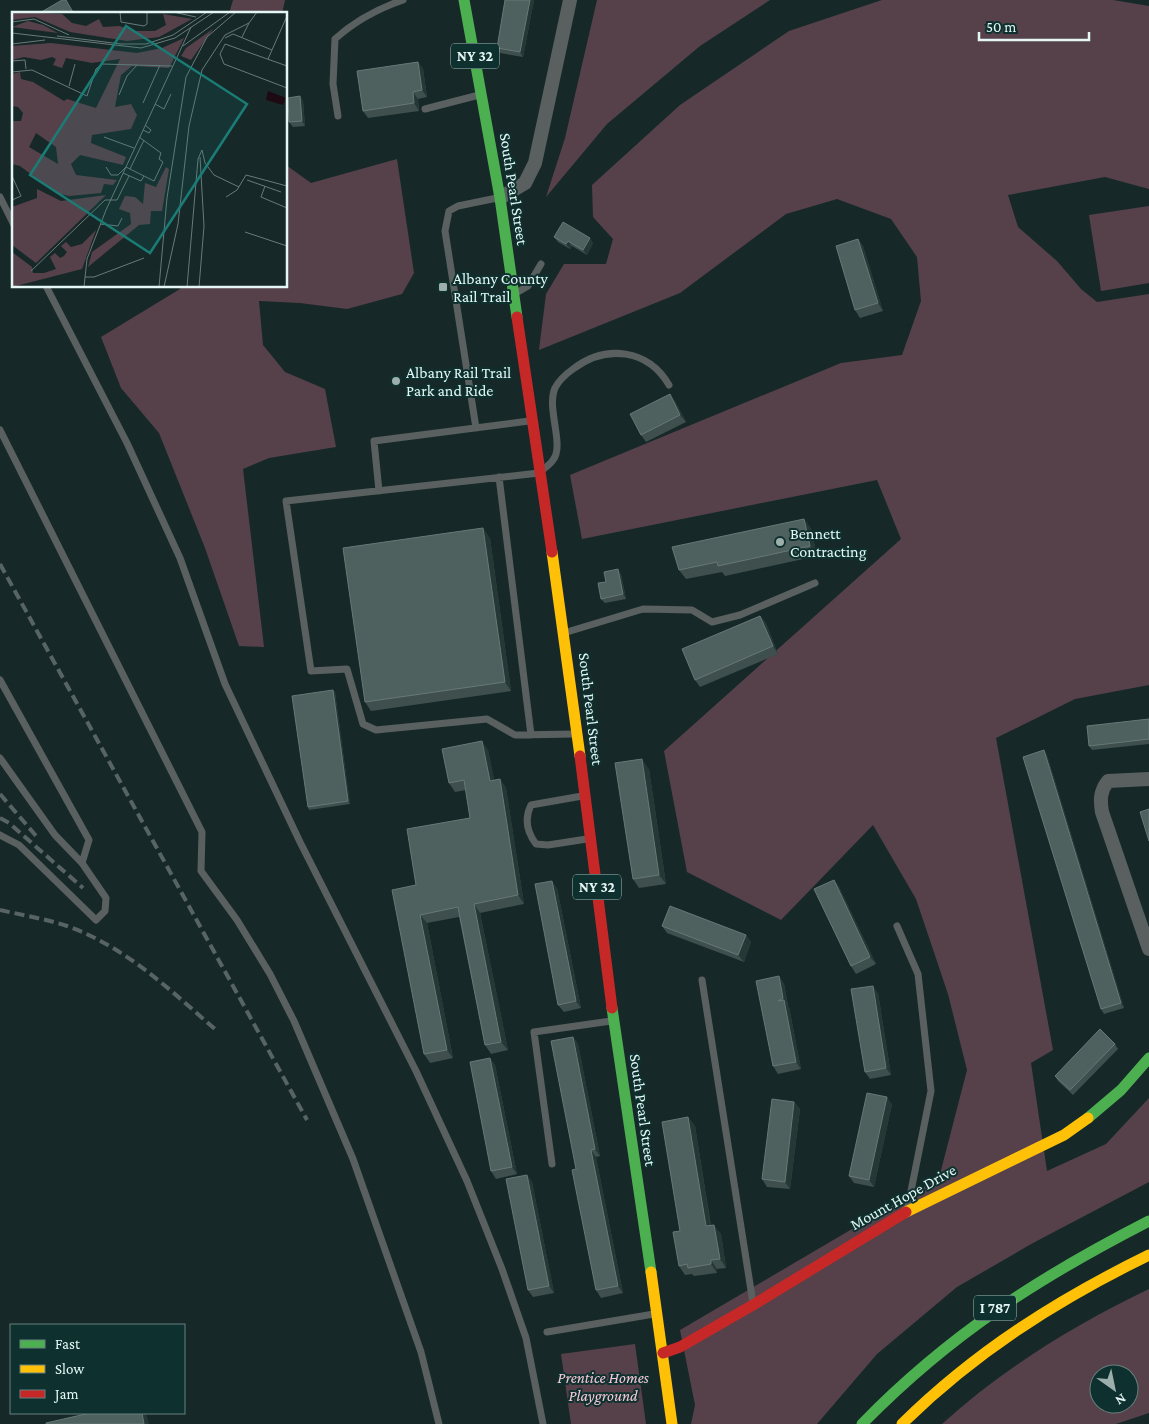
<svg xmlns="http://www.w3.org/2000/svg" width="1149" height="1424" viewBox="0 0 1149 1424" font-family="'Crimson Pro',serif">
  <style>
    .green { fill: #56414a; fill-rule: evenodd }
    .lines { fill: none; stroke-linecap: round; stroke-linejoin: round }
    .lane { stroke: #5a6060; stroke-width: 7 }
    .street { stroke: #5a6060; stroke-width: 14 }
    .fast { stroke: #4caf50; stroke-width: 11 }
    .slow { stroke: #ffc107; stroke-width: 11 }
    .jam { stroke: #c62828; stroke-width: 11 }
    .rail { stroke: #586463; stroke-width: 4; stroke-dasharray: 10 5; stroke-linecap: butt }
    .wall { fill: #3e4f4d }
    .shaded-wall { fill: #263836 }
    .building { fill: #4f615f; stroke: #677876 }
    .poi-dot { fill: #9cafad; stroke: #0e312f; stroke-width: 2 }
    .labels { text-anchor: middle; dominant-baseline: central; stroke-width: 4; stroke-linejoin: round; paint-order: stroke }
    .shield { fill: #0e312f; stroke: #a4bcba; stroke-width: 1 }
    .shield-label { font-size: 15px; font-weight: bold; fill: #e4f7f5 }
    .street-label { font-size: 16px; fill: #e4f7f5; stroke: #0e312f }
    .poi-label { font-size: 16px; fill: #e4f7f5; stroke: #0e312f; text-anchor: start }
    .park-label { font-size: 16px; font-style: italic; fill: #f8c8d9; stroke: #0e312f }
    .inset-road { fill: none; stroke: #687b7a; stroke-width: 1 }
    .view { fill: #1a7c75; fill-opacity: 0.15; stroke: #1a7c75; stroke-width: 2.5 }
    .inset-edge { fill: none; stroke: #e4f7f5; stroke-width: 2.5 }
  </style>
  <rect width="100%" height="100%" fill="#162928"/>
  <!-- green -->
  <path class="green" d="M233,0H285L282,14H229Z
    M597,0H770L700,46L607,124L546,197L565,138Z
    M882,0H1113L1149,6V189L1105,177L1008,195L1018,227L1057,261L1081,289L1097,302L1149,294V685L1075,699L996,738L1053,1050L1031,1063L1047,1171L1106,1144L1149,1098V1182L1033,1243L957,1287L877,1354L817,1424H691L695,1405L680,1330L939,1178L967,1070L948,994L916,899L873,825L781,920L687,872L664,751L901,539L877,480L582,539L570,475L841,363L902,355L921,301L917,257L891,219L837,199L786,214L680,293L539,350L546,294L564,264H606L613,239L593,217L592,185L680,105L789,31Z
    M397,159L414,273L402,294L347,309L300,303L259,301L263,345L285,372L325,389L336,447L269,458L243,469L264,647L239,646L205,548L159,433L121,388L101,337L180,289L179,286H286V165L311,183Z
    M1149,206V283L1101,291L1089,215Z
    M1149,1289V1413L1116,1424H942C1004,1368 1074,1325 1149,1289ZM1099,1374H1129V1404H1099Z
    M635,1344L646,1424H571L561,1354Z"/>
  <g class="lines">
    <!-- lane -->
    <path class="lane" d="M425,109L479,95
      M338,116L333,84L335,39C356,20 377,9 403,0
      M0,197L14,225
      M46,286L127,443L180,558L225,684L300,842L416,1071L467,1181L502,1269L526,1338L543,1424
      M516,293L528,286L541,264
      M476,428L445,231L449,211L458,206L497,198
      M0,430L202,832L201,871L237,920L270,974L294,1021L353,1159L421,1352L439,1424
      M499,477L531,735
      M379,491L374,441L529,421
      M567,632L643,609L692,610L712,622L740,615L815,583
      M0,680L89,840L82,863L106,898L105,911L96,920L19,845L0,835
      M575,734L515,735L487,719L376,730L363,724L347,669L311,671L286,501L539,473C543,469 550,465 553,460C565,445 546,409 555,388C559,380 566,374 573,369C606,344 648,349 669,385
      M0,758L55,835L82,863
      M582,796L531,805C524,819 527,832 536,844L548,845L587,839
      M897,926L918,974L931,1091L908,1206
      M702,980L753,1303
      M552,1164L534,1032L611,1021
      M547,1332L654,1314"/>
    <!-- street -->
    <path class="street" d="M500,198L525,183L535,163L570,0
      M1149,779L1108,781C1100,791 1100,800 1102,812L1149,949"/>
    <!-- fast -->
    <path class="fast" d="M464,0L500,198L517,317
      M612,1008L651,1272
      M1088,1118L1121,1090L1149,1058
      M862,1424C950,1334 1038,1278 1149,1221"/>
    <!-- slow -->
    <path class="slow" d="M552,552L580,756
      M906,1212L1064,1135L1088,1118
      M651,1272L672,1424
      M902,1424C975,1352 1057,1300 1149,1255"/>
    <!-- jam -->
    <path class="jam" d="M517,317L552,552
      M580,756L612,1008
      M663,1353L680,1347L753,1305L906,1212"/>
    <!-- rail -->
    <path class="rail" d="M0,564L307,1120
      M0,794L37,837
      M0,818L9,823L83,888
      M0,910C22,915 46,919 67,926C126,947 170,990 216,1030"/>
  </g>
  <!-- wall -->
  <path class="wall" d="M505,0H534L523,57L500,53L497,48Z
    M418,62L423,69L427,97L418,99L419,111L368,118L363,111Z
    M300,96L303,101L305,126L293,127L289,122Z
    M554,237L593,243L587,255L572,246L570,249L558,242Z
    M858,239L863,246L883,311L860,318L855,310Z
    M675,401L686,422L646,442L641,435Z
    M804,519L811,529L817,556L725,576L722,572L686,579L679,570Z
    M490,538L511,691L371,711L365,702Z
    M621,574L626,599L605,603L601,599L606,582Z
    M760,616L766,623L778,654L700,687L695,680Z
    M333,690L335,692L350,804L309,810L308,807Z
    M1149,719V744L1092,750L1089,746Z
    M488,750L494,780L500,779L506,788L524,904L480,913L508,1050L491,1054L485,1045L459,917L427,923L453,1058L430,1063L424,1054L416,885L470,818L466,790L455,792L449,783Z
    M1047,755L1124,1008L1104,1014L1101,1009Z
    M649,769L666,884L639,888L633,879Z
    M834,880L839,887L876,964L856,974L851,966Z
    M557,888L581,1008L564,1012L558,1005Z
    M662,926L746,935L751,942L744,962L667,933Z
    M779,976L784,984L788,1005V1006L789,1007L801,1069L778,1074L773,1066Z
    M878,993L891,1075L870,1079L865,1072Z
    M573,1037L578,1044L600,1156L596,1157L623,1293L601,1298L596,1290L576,1169Z
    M1115,1044L1118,1049L1073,1095L1058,1081L1055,1076Z
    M490,1058L495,1065L517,1174L496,1179L491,1171Z
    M794,1102L800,1109L790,1189L767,1187L762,1179Z
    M892,1104L874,1187L854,1183L849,1176Z
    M688,1117L695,1126L711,1226L721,1234L726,1268L717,1269V1273L694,1276L692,1274L685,1275L679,1266L680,1231Z
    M527,1175L532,1182L554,1293L533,1297L528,1290Z"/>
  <!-- shaded-wall -->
  <path class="shaded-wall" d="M530,0H534L523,57L520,52Z
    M418,62L423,69L427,97L422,90Z
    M413,92L418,99L419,111L414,103Z
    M300,96L303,101L305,126L302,121Z
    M590,238L593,243L587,255L583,250Z
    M858,239L863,246L883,311L878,303Z
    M568,241L572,246L570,249L566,244Z
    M670,394L675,401L686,422L680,415Z
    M804,519L811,529L817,556L810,546Z
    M483,528L490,538L511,691L505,682Z
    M618,569L621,574L626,599L623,594Z
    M760,616L766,623L778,654L773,646Z
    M333,690L335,692L350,804L348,801Z
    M482,741L488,750L496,789L490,781Z
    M1044,750L1047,755L1124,1008L1121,1003Z
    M642,759L649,769L666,884L659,875Z
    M500,779L506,788L524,904L518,895Z
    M834,880L839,887L876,964L870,957Z
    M552,881L557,888L581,1008L576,1001Z
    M474,904L480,913L508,1050L501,1042Z
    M420,915L427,923L453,1058L447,1050Z
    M746,935L751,942L744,962L738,955Z
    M779,976L784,984L788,1005L783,998Z
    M873,986L878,993L891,1075L886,1068Z
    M784,1000L789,1007L801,1069L796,1062Z
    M573,1037L578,1044L600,1156L595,1149Z
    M490,1058L495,1065L517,1174L512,1167Z
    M887,1097L892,1104L874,1187L869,1180Z
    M794,1102L800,1109L790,1189L785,1182Z
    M688,1117L695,1126L712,1235L706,1226Z
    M591,1150L596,1157L623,1293L618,1286Z
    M527,1175L532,1182L554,1293L549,1286Z
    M714,1225L721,1234L726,1268L720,1259Z
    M711,1260L717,1269V1273L711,1264Z
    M142,1413H146L149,1424H144Z"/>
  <!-- building -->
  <path class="building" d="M62,0H66L74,14H38Z
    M505,0H530L520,52L497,48Z
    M418,62L422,90L413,92L414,103L363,111L357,71Z
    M300,96L302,121L289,122L288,98Z
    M563,222L590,238L583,250L568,241L566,244L554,237Z
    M858,239L878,303L855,310L836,246Z
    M670,394L680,415L641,435L630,414Z
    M804,519L810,546L718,566L717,562L679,570L672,547Z
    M483,528L505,682L365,702L343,548Z
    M618,569L623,594L601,599L598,583L606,582L604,572Z
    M760,616L773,646L695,680L682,649Z
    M333,690L348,801L308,807L292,696Z
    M1149,719V739L1089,746L1087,726Z
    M482,741L490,781L500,779L518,895L474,904L501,1042L485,1045L458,907L420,915L447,1050L424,1054L392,890L416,885L407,829L470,818L464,780L449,783L442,749Z
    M1044,750L1121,1003L1101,1009L1023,757Z
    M642,759L659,875L633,879L615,763Z
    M1149,809V841L1140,812Z
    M834,880L870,957L851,966L814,889Z
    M552,881L576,1001L558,1005L535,884Z
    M670,906L746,935L738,955L662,926Z
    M779,976L783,998L778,1001L784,1000L796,1062L773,1066L756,981Z
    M873,986L886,1068L865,1072L851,989Z
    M1100,1029L1115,1044L1070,1090L1055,1076Z
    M573,1037L595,1149L591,1150L618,1286L596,1290L572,1170L576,1169L551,1041Z
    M490,1058L512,1167L491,1171L470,1062Z
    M867,1093L887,1097L869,1180L849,1176Z
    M772,1099L794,1102L785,1182L762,1179Z
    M688,1117L706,1226L714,1225L720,1259L711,1260V1264L688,1268L687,1264L679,1266L673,1232L680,1231L662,1122Z
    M527,1175L549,1286L528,1290L506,1179Z
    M90,1413H142L144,1424H46V1423Z"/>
  <!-- markers -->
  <g class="poi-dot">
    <rect x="438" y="282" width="10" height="10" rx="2.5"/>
    <circle cx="396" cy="381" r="5"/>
    <circle cx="780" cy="542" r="5"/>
  </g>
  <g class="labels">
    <!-- shield labels -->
    <g class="shield">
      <rect x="451" y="43.5" width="48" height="25" rx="4"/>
      <rect x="573" y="874.5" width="48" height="25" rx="4"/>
      <rect x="974" y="1295.5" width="42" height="25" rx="4"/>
    </g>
    <g class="shield-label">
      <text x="475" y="56">NY 32</text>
      <text x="597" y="887">NY 32</text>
      <text x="995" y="1308">I 787</text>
    </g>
    <!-- street labels -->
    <g class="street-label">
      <text transform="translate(514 189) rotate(81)">South Pearl Street</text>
      <text transform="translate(591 709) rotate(83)">South Pearl Street</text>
      <text transform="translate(643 1110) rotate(82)">South Pearl Street</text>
      <text transform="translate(903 1197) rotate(-29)">Mount Hope Drive</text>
    </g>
    <!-- poi labels -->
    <g class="poi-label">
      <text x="453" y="278">Albany County<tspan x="453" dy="18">Rail Trail</tspan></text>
      <text x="406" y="372">Albany Rail Trail<tspan x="406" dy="18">Park and Ride</tspan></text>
      <text x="790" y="533">Bennett<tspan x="790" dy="18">Contracting</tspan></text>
    </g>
    <!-- park labels -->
    <g class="park-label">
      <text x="603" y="1377">Prentice Homes<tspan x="603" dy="18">Playground</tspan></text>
    </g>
  </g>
  <!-- overview -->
  <g transform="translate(12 12)">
    <rect width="275" height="275" fill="#162928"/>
    <path d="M0,0L50,2L60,11L74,14L87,7L91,15L107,14L124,19H143L154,13L151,2L180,7L147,25L115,29L58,20L23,5L0,8ZM16,9L31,13L46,21L0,15ZM201,17L179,48L169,44L174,36ZM172,26L157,56L120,54L109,63L103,95L119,92L125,103L119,117L80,123L79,131L114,145L111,153L68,143L59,152L64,163L105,168L101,173L92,172L89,181L57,184L44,181L8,154L0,152V109H9L11,101L6,95L0,94V62L8,60L9,67L21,70L52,89L55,87L84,96L108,47L80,51L54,46L50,56L41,53L44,47L40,45L29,48L12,45L0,48V34L39,31L125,41L150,36ZM24,121L44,135L46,152L17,135ZM154,155L157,157L150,199H139L138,212L127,213L76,255L80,240L119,212L118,201L107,197L113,184L123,185L131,192L133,171L144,175ZM25,177L49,189L94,183L24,251L0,233V195L25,186ZM84,218L70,257L0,275V240L20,255L21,261H32L44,257L38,245L43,241L48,246L52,244L55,240L49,234L54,230L59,235L70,232Z" fill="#56414a" fill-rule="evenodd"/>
    <path d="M256,79L274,86L271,93L254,88Z" fill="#1d0a13"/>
    <path class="inset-road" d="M108,0L109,10L132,14L135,12V0M161,0L184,5M0,10L22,7L57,23M0,21L129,36L163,26L202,0M45,24L109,32H134L161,23L195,0M230,25L237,11M213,26L221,22L260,38M0,32L33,28M171,34L218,0M256,47L275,4M0,49L13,48L14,57M275,54L213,32L208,42L212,52L275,76M0,60L20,58L75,84L84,57L90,52L160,54M57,74L63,52M107,83L115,64L125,53M131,91L148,53M143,92L152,97L159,82M131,118L137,121L139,118L133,113M92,125L122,136M190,138L193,151L202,163L227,175M94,155L99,163H106L114,155L142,169L151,150L147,147L149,141L127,125M118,157L132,128M111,161L129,169L132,164M0,164L9,184L0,188M235,168L269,180M253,174L249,185L275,196M214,185L225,178L234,163L275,174M88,212L106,214L110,206M233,220L275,234M19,259L93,188H105L117,164M73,265H82L132,246M72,275L75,247L94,198L179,15M147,275L155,186L174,65L195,25L224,0M152,275L166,212L177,114L190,58L213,23L237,11L245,0M175,275L186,147L190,138M187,275L192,214L188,145"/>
    <path class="view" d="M114,14L235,92L138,241L18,163Z"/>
    <rect width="275" height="275" class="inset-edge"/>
  </g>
  <!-- legend -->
  <rect x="10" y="1324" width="175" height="90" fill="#0e312f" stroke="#64807e"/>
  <rect x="20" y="1340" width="25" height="8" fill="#4caf50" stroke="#64807e"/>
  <text x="55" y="1349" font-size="15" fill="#e4f7f5">Fast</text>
  <rect x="20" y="1365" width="25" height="8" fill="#ffc107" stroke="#64807e"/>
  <text x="55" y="1374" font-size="15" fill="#e4f7f5">Slow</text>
  <rect x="20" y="1390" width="25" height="8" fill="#c62828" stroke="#64807e"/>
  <text x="55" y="1399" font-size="15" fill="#e4f7f5">Jam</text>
  <!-- north arrow -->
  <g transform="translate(1114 1389) rotate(147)"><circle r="24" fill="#0e312f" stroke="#64807e"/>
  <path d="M0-4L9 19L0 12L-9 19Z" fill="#9cafad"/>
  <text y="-8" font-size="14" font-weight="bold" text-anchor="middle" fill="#e4f7f5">N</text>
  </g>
  <!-- scale -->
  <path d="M979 32v8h110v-8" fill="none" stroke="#e4f7f5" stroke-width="2.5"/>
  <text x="986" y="32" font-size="15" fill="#e4f7f5" stroke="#0e312f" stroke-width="4" paint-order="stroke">50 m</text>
</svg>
